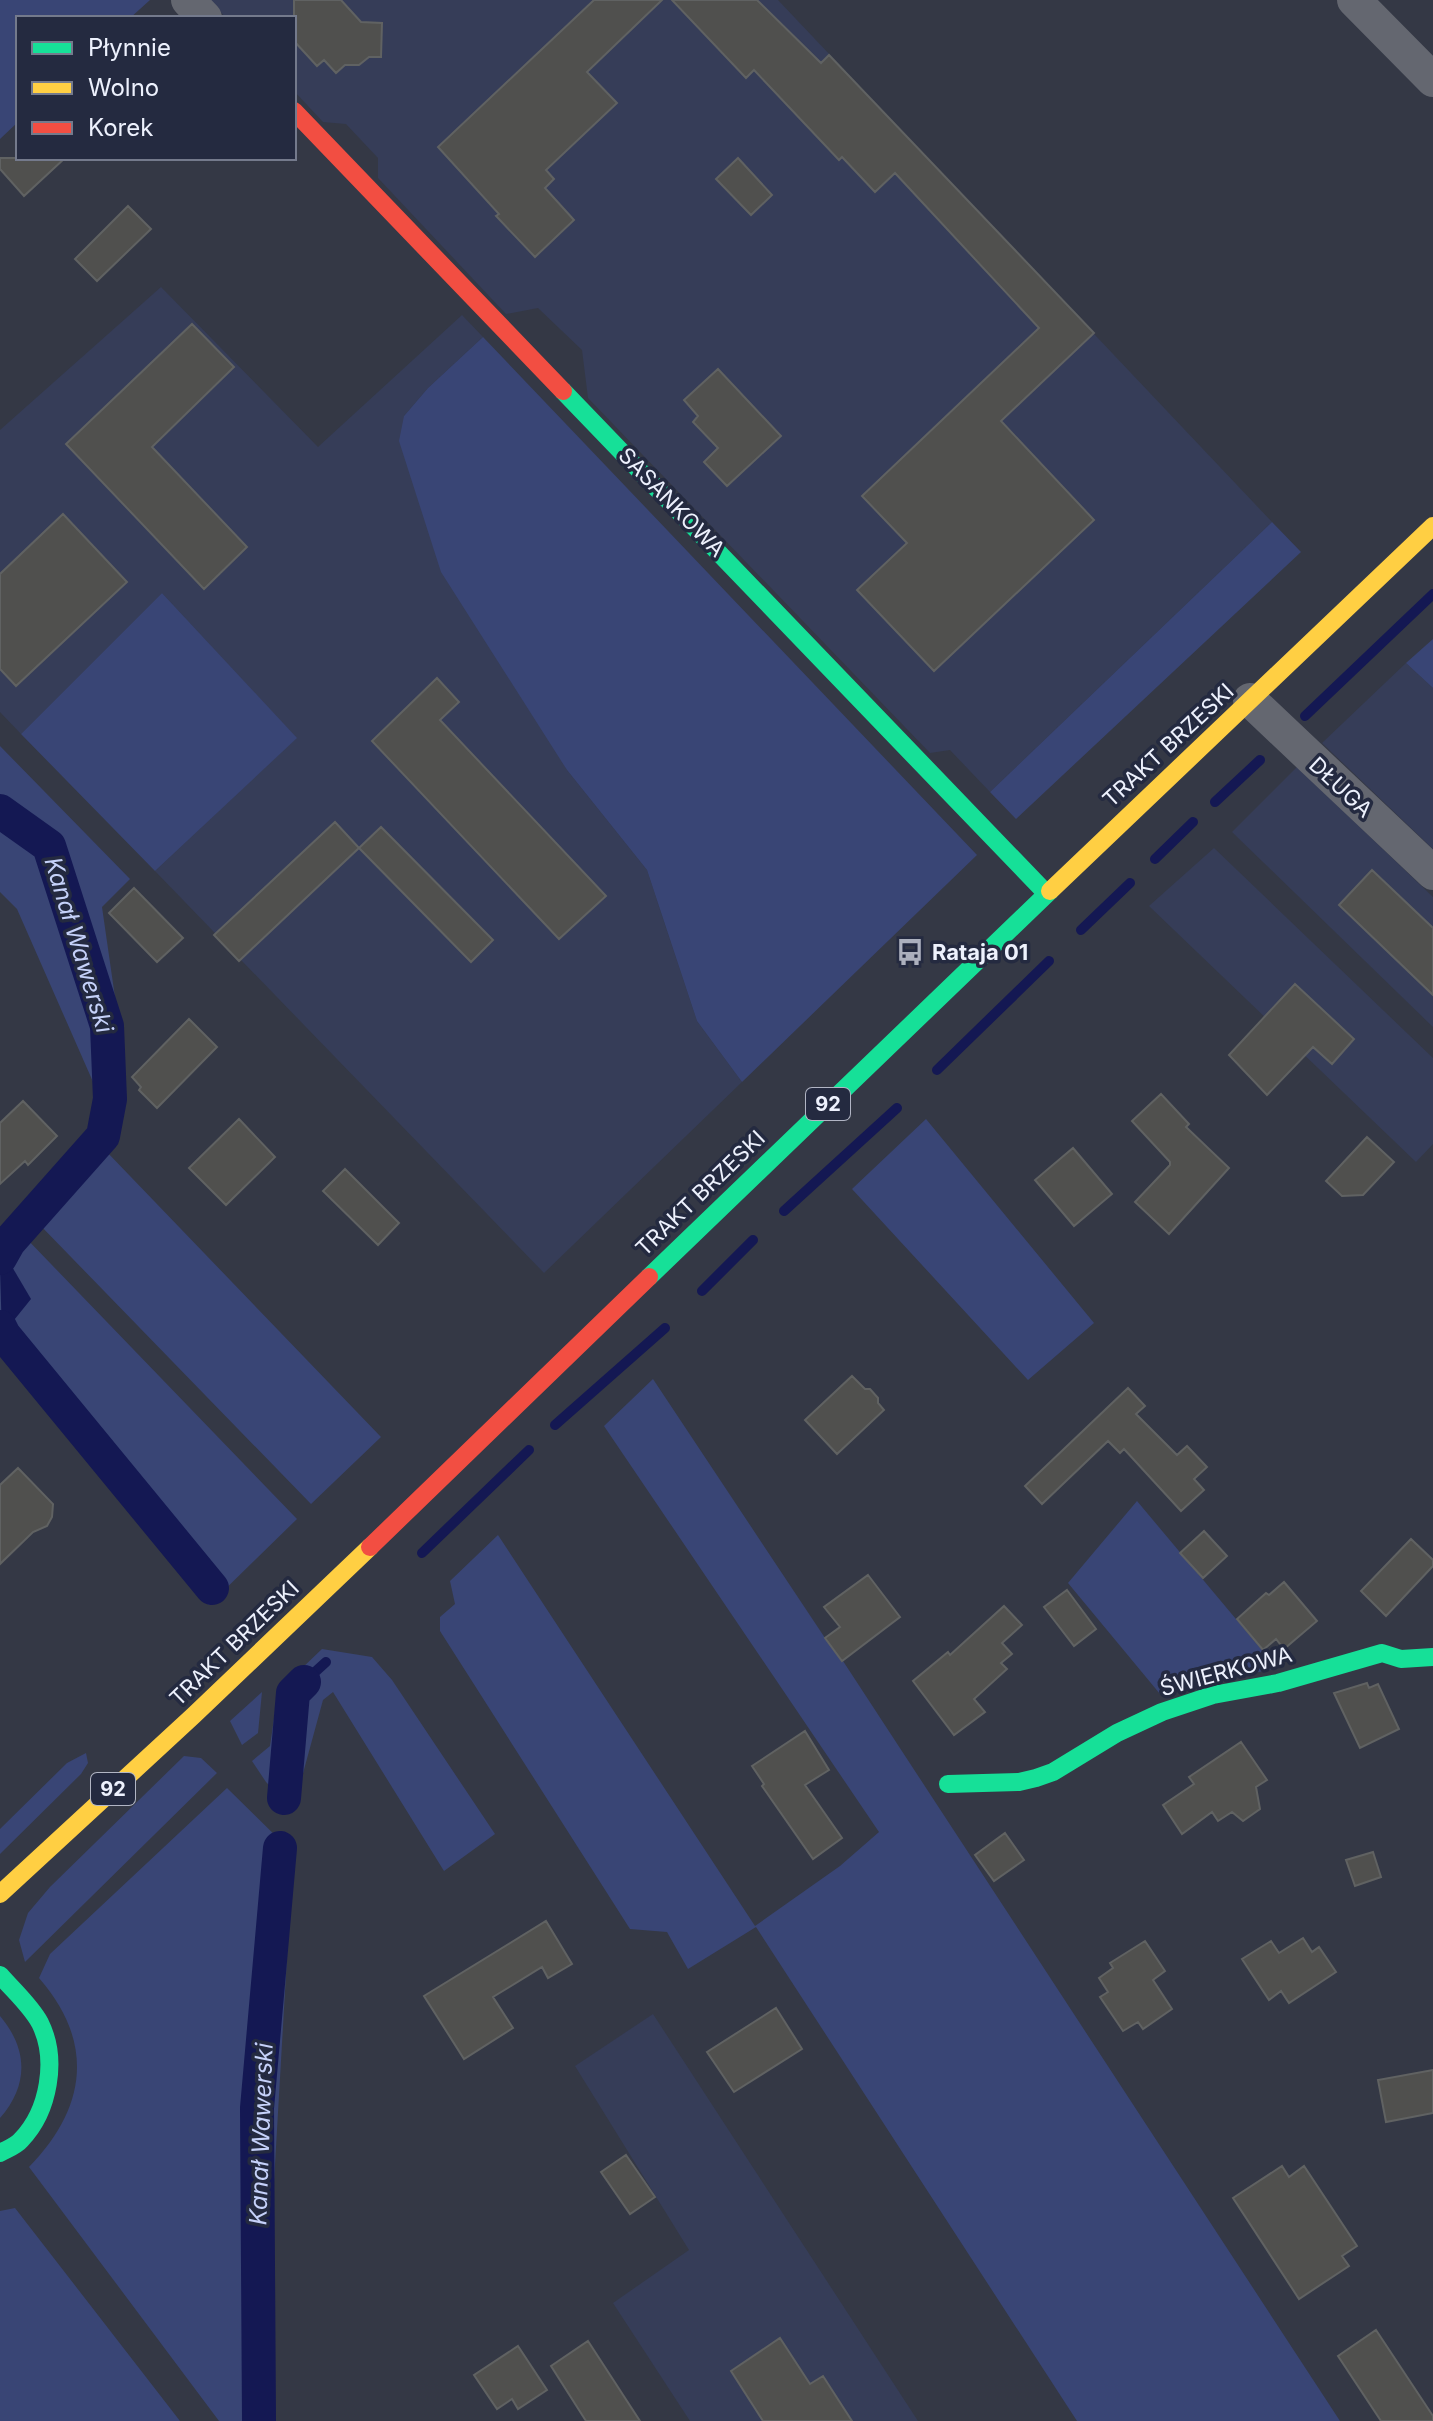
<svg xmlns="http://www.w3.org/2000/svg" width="1433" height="2421" viewBox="0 0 1433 2421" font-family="Inter,sans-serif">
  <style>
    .built { fill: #363d58 }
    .green { fill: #394575 }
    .water { fill: #141853 }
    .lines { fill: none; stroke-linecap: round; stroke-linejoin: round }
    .stream { stroke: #141853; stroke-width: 10 }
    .canal { stroke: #141853; stroke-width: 34 }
    .building { fill: #50504e; stroke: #606262; stroke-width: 2 }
    .street { stroke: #646770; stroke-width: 34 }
    .fast { stroke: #16e098; stroke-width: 18 }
    .slow { stroke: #ffcf43; stroke-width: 18 }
    .jam { stroke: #f24e42; stroke-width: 18 }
    .labels { text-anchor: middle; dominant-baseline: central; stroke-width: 7; stroke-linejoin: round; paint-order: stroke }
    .shield { fill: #242a40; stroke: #b1b5c4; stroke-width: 2 }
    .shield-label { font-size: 20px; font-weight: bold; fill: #edf1fd }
    .street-label { font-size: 22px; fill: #edf1fd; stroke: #242a40 }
    .poi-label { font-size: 22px; font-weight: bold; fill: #edf1fd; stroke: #242a40; text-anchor: start }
    .water-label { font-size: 24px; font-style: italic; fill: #c5d1f9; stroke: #242a40 }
  </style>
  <rect width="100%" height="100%" fill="#343845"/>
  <!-- built -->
  <path class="built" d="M210,0H778L1272,522L990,792L950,750L930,753L588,398L582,350L538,308L506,314L378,178V158L346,124L323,122L294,91V18H226Z
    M161,287L318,447L462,315L483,337L428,388L404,416L567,770L647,870L697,1021L742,1082L544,1273L155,871L296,738L162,593L21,734L0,712V430Z
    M1406,663L1433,688V849L1322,743Z
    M1297,767L1433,897V1027L1232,832Z
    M1214,848L1433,1058V1144L1416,1162L1149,906Z
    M653,2014L918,2421H690L613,2303L689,2250L575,2066Z"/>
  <!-- green -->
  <path class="green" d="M0,0H150L130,18H18V122L0,139Z
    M483,337L977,855L742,1082L697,1021L647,870L567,770L441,572L399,441L404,416L428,388Z
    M1272,522L1301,552L1016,819L990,792Z
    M162,593L297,738L155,871L21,734Z
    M1433,639V688L1406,663Z
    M0,746L130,879L102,907L118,1018L116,1138L105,1150L381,1437L311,1504L37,1222L24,1236L297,1519L209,1605L0,1356V1233L93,1136L101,1100L17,909L0,892Z
    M926,1119L1094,1323L1028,1380L852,1189Z
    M653,1379L825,1638L843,1661L1340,2421H1077L756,1927L688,1969L667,1932L630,1929L440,1631V1617L455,1604L450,1581L498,1535L755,1926L840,1866L879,1832L604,1426Z
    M1137,1501L1277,1668L1160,1694L1068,1583Z
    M322,1649L372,1657L392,1680L495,1834L444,1871L333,1692L323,1700L293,1810L266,1782L252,1761L270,1746L278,1691Z
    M262,1692L258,1733L242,1745L230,1721Z
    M86,1753L88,1763L81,1774L0,1854V1829L67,1763Z
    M184,1756L201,1758L217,1773L25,1962L19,1940L28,1913L50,1887Z
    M227,1788L293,1853L274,2182V2421H219L29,2167C87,2108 95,2042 39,1978L50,1954Z
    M0,2016C28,2049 29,2085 0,2118Z
    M15,2208L180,2421H0V2211Z"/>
  <!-- water -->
  <path class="water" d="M11,1265L31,1299L2,1335L0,1269Z"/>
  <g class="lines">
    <!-- stream -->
    <path class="stream" d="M1305,716L1433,594
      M1215,802L1260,760
      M1155,859L1193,822
      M1081,930L1130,883
      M937,1070L1049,961
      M784,1211L897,1108
      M702,1291L753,1240
      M555,1425L665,1328
      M422,1553L529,1450
      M304,1682L326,1662"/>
    <!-- canal -->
    <path class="canal" d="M0,811L49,846L107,1026L110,1099L103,1136L9,1242L0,1258
      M0,1327L4,1335L212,1588
      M284,1798L293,1693L304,1682
      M259,2421L257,2108L280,1848"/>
  </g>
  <!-- building -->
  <path class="building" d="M294,0H341L361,22L382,23L381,57H369L359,65H345L336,73L324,60L317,66L294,41Z
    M594,0H662L587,72L617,103L546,170L554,179L545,188L574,220L535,257L496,216L499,214L438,147Z
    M672,0H757L821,63L829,55L1094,333L1001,421L1094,520L934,671L857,590L907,543L862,496L1039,328L895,173L875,192L842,157L839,160L754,70L746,78Z
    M0,158H65L24,196L0,169Z
    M738,158L772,195L751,215L716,179Z
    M128,206L151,229L97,281L75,259Z
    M192,324L234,367L152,447L247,547L204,589L66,444Z
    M718,369L781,436L727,486L704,462L718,448L693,422L698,416L684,400Z
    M63,514L127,582L16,686L0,669V574Z
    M437,678L459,702L440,720L606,896L559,939L372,741Z
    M335,822L359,848L381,827L493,940L471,962L359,848L239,961L214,935Z
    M1372,870L1433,928V995L1339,905Z
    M134,888L183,938L157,962L109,913Z
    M1295,984L1354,1039L1332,1064L1313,1047L1267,1095L1229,1055Z
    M189,1019L217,1047L157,1108L139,1090L141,1087L132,1077Z
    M1161,1094L1189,1124L1186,1127L1229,1168L1169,1234L1135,1202L1170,1165V1162L1132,1121Z
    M23,1101L57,1136L28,1165L25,1161L0,1184V1123Z
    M239,1119L275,1157L226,1205L189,1168Z
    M1367,1137L1394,1162L1363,1195L1342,1196L1326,1181Z
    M1073,1148L1112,1194L1074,1226L1035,1180Z
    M345,1169L399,1223L378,1245L323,1191Z
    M852,1376L865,1389H870L878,1398V1403L884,1410L837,1454L805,1420Z
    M1128,1388L1145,1406L1136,1414L1177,1455L1187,1446L1207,1467L1194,1479L1204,1490L1181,1511L1124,1449L1120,1453L1108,1441L1042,1504L1025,1486Z
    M18,1468L53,1504L52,1517L47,1526L33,1532L0,1564V1485Z
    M1204,1531L1227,1556L1203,1578L1180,1553Z
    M1411,1539L1433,1560V1566L1386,1616L1361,1591Z
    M868,1575L900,1617L842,1661L825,1638L840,1627L824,1607Z
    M1284,1582L1317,1621L1284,1649L1276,1639L1263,1650L1237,1619L1266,1593L1269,1595Z
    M1067,1590L1096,1629L1074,1646L1044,1607Z
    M1004,1606L1022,1625L1002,1643L1012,1654L1001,1663L1007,1669L974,1699L985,1712L954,1735L913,1681L948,1652L950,1655Z
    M1367,1683L1369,1688L1378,1684L1399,1729L1360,1748L1334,1693Z
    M805,1731L829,1770L805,1785L842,1838L813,1859L762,1786L764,1784L752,1766Z
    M1241,1742L1267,1780L1256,1787L1260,1809L1243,1821L1232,1812L1218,1821L1212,1812L1182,1834L1163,1805L1194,1784L1189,1777Z
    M1005,1833L1024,1860L994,1881L975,1855Z
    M1373,1852L1381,1877L1355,1886L1346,1860Z
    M546,1921L572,1964L548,1978L542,1967L493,1997L513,2028L464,2059L424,1996Z
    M1303,1938L1312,1952L1319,1947L1336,1972L1289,2003L1281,1991L1269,2000L1242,1959L1271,1941L1279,1953Z
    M1145,1941L1165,1971L1153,1980L1172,2009L1143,2029L1138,2022L1123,2031L1100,1997L1108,1992L1099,1978L1113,1968L1110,1963Z
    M776,2008L802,2049L734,2092L707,2052Z
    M1433,2070V2113L1386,2122L1378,2080Z
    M626,2155L655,2197L630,2214L601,2172Z
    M1282,2166L1289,2177L1304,2166L1357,2246L1342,2256L1349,2266L1299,2299L1233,2198Z
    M1376,2330L1433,2416V2421H1381L1338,2356Z
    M780,2338L810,2384L823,2376L852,2421H763L731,2371Z
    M588,2341L640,2421H586L551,2366Z
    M518,2346L547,2390L518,2409L512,2399L497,2409L474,2375Z"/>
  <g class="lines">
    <!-- street -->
    <path class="street" d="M188,0L205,18
      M1354,0L1433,80
      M1250,700L1433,873"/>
    <!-- fast -->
    <path class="fast" d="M563,391L1047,894
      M649,1277L1050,891
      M948,1784L1019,1782L1036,1778L1053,1772L1117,1733L1162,1712L1213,1695L1278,1683L1382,1653L1401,1659L1433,1657
      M0,1975C13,1990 31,2006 40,2023C58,2059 49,2111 21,2140C16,2146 7,2149 0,2153"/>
    <!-- slow -->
    <path class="slow" d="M1050,891L1433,526
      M0,1894L193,1716L370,1547"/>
    <!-- jam -->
    <path class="jam" d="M294,111L563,391
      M370,1547L649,1277"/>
  </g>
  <!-- icons -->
  <defs>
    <g id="bus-bare" transform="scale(2.16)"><path d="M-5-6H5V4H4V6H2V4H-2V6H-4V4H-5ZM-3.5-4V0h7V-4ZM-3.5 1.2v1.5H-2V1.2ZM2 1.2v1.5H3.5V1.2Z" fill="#acb0bd" stroke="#242a40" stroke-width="2.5" paint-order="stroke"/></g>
  </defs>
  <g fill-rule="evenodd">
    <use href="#bus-bare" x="910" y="952"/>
  </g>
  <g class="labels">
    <!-- shield labels -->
    <g class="shield">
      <rect x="806" y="1088" width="44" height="32" rx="6"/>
      <rect x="91" y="1773" width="44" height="32" rx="6"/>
    </g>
    <g class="shield-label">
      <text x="828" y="1104">92</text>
      <text x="113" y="1789">92</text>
    </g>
    <!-- street labels -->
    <g class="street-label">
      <text transform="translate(672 502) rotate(46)">SASANKOWA</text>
      <text transform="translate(1168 745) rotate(-43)">TRAKT BRZESKI</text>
      <text transform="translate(1341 787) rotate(43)">DŁUGA</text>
      <text transform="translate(700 1193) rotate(-44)">TRAKT BRZESKI</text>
      <text transform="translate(234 1643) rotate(-44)">TRAKT BRZESKI</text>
      <text transform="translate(1226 1671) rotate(-15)">ŚWIERKOWA</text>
    </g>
    <!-- poi labels -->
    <g class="poi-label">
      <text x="932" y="952">Rataja 01</text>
    </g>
    <!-- water labels -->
    <g class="water-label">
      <text transform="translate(79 945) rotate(73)">Kanał Wawerski</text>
      <text transform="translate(261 2134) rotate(-88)">Kanał Wawerski</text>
    </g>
  </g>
  <!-- legend -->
  <rect x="16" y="16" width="280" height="144" fill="#242a40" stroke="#747a8c" stroke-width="2"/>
  <rect x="32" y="42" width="40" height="12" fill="#16e098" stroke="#747a8c" stroke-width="2"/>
  <text x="88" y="56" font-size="24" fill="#edf1fd">Płynnie</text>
  <rect x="32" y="82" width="40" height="12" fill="#ffcf43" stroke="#747a8c" stroke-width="2"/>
  <text x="88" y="96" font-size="24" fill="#edf1fd">Wolno</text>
  <rect x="32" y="122" width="40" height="12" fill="#f24e42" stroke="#747a8c" stroke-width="2"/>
  <text x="88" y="136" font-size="24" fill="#edf1fd">Korek</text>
</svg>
